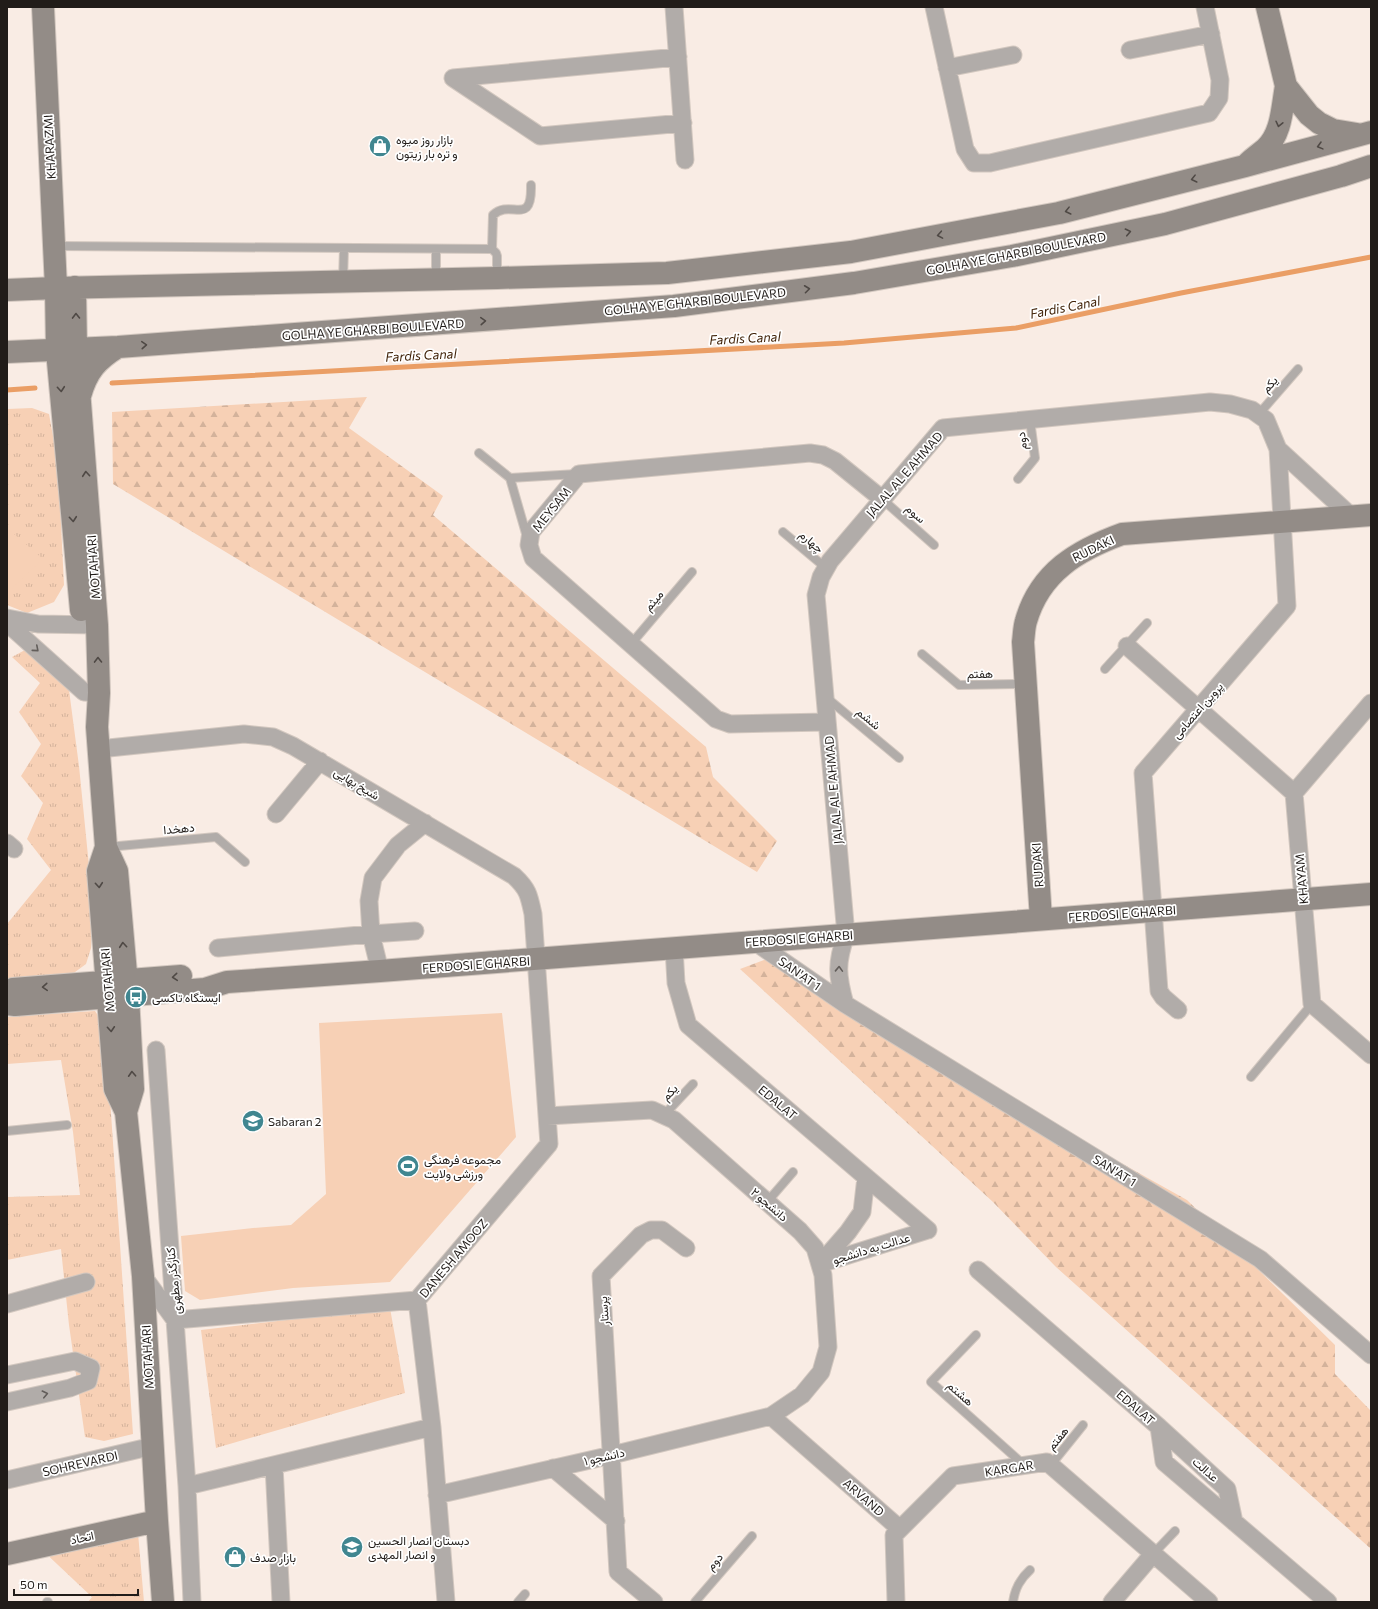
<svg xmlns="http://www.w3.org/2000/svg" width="1378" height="1609" viewBox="0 0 1378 1609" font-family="Commissioner,Vazirmatn,sans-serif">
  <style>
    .forest { fill: url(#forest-firs) }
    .park { fill: url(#park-tufts) }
    .pitch { fill: #f7d0b5 }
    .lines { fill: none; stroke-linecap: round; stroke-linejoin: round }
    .stream { stroke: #ea9e65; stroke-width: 5 }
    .lane-casing { stroke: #d2c7bf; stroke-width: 10 }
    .street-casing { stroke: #d2c7bf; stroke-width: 19 }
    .secondary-casing { stroke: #d2c7bf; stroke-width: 24 }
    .lane { stroke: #b1aca9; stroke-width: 8 }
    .street { stroke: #b1aca9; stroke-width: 17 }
    .secondary { stroke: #938c87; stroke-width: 22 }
    .oneway { stroke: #4f4945 }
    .oneway2 { stroke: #625d5a }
    .labels { text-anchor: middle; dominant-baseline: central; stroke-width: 3.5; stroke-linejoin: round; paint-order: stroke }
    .poi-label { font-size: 12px; fill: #211c19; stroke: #fff; text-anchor: start }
    .street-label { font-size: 12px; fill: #211c19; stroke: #fff }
    .water-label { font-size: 13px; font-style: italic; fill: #412309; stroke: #fff }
  </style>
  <defs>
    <pattern id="forest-firs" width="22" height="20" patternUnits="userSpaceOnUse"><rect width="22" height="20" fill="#f7d0b5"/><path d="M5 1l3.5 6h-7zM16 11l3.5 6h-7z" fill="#d3b29b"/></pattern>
    <pattern id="park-tufts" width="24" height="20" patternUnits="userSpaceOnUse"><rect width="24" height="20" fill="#f7d0b5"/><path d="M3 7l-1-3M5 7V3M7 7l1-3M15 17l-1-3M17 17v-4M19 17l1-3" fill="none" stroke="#d3b29b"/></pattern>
  </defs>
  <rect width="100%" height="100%" fill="#f9ece4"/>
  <!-- forest -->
  <path class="forest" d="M367,397L349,428L443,496L433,515L706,747L713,777L777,841L757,872L113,484L112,412Z
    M772,957L1021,1107L1187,1200L1335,1345V1374L1371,1411V1549L1056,1267L993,1202L740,969Z"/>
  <!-- park -->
  <path class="park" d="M32,408L49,414L58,464L64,585L54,602L27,613L7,605V409Z
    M25,650L69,690L79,766L93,906L91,948L86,964L71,975L7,980V924L51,870L27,839L43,803L21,776L41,744L19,712L40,683L12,657Z
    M95,1011L105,1026L133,1434L104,1441L85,1437L69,1325L61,1249L7,1260V1197L80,1195L73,1132L61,1060L7,1064V1017Z
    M390,1308L405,1393L216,1448L201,1330Z
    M138,1533L144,1602H88L92,1597L40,1548Z"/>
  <!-- pitch -->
  <path class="pitch" d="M7,528L43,559L8,592L7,591Z
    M502,1013L516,1137L390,1282L293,1288L200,1300L185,1291L181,1236L253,1228L291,1225L326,1194L319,1023Z"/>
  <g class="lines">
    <!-- stream -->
    <path class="stream" d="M112,383L844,343L1016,328L1181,293L1371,257
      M7,390L35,388"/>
    <!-- lane casing -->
    <g class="lane-casing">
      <path id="lane" d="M56,246L492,249L496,253L497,256V277
        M492,249L493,215C511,198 532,228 531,185
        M436,279V249
        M343,281L344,248
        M1258,415L1298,369
        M479,453L510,478L577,474
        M510,478L527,537
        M1018,479L1035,458L1030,420
        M882,499L934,545
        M783,532L826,568
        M631,644L692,572
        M922,654L959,685L1026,684
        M1105,669L1147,623
        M827,698L899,758
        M108,847L216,837L245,862
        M1251,1077L1312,1004
        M664,1115L693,1084
        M7,1131L67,1125
        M767,1202L793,1172
        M976,1335L931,1382L1024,1465
        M1050,1466L1083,1425
        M1153,1554L1175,1531
        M47,1602H48
        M518,1602L525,1594
        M695,1602L752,1536
        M1013,1602C1015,1588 1020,1579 1030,1570"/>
    </g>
    <!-- street casing -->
    <g class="street-casing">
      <path id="street" d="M674,7L685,160
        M934,7L965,149L974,163H990L1209,113L1219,98L1220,80L1205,7
        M1130,50L1211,34
        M947,68L1013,55
        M453,78L540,136L683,123
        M453,78L678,57
        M1278,449L1351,516
        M7,618L38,624L97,625
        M7,623L84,692L99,693
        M1127,646L1294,793
        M1371,703L1294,793L1312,1004L1371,1055
        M827,722L730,724L716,719L533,558L529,545L531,532L579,474L810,453L823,455L835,461L882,499
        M99,749L244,734L273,737L293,746L514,876C528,889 529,895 533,914L549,1144L417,1300L432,1427L446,1602
        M276,814L320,761
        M7,843L14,849
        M755,942L845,1004L1260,1259L1371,1355
        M218,948L371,934L415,931
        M674,948L676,983L688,1025L928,1230
        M380,971L371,934L369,901L373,878L398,845L425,823
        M845,1004C837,975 836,963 846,935L816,595L821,577L830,561L943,428L1210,402L1230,404L1252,410L1266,420L1278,449L1287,606L1143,773L1159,991L1163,997L1178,1010
        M156,1050L175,1320L417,1300
        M866,1177L862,1212L848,1232L820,1264L928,1230
        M978,1270L1159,1427L1164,1462L1328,1602
        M143,1276L175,1320L187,1486L192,1602
        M7,1304L86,1282
        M7,1375L75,1361L91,1368L88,1381L70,1388L7,1402
        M771,1416L900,1529L894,1535L896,1602
        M1159,1427L1227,1489L1234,1522
        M274,1466L281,1602
        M553,1468L616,1521
        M7,1480L153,1446
        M187,1486L432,1427
        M437,1495L612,1455L771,1416L802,1395L821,1372L828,1347L823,1275L815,1248L800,1231L674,1120L652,1110L547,1116
        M900,1529L953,1476L1047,1462L1209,1602
        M654,1602L618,1572L601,1276L641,1235L651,1230H662L686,1248
        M1112,1602L1153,1554"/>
    </g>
    <!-- secondary casing -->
    <g class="secondary-casing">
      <path id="secondary" d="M43,7L56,288L57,351L81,610
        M1267,7L1286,86L1309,115L1319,123L1333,130L1357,134
        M1248,163C1253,158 1259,154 1265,149C1282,134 1282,107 1286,86
        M75,287L76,350L97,625L99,693L97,727L106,847L117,871L128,996L133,1089L126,1112
        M7,290L56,288L497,278L667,273L851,252L1059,213L1245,166L1371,132
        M7,352L118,347L674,306L854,283L1012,256L1165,224L1341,176L1371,166
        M80,396C87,371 97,360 118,347
        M106,847L98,871L115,1089L126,1112L143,1276L157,1521L163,1602
        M1041,919L1023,642C1024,635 1024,627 1026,621C1040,572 1078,550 1122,534L1371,515
        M7,992L13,989L181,976
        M7,1004L15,1005L205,989L227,982L380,971L1371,894
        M7,1554L157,1521"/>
    </g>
    <!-- lane -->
    <use href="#lane" class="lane"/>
    <!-- street -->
    <use href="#street" class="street"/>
    <!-- secondary -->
    <use href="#secondary" class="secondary"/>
  </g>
  <!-- one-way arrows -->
  <defs><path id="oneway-chevron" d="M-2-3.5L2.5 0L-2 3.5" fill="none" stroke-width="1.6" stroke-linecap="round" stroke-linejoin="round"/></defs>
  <g class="oneway">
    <use href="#oneway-chevron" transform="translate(1279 124) rotate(103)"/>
    <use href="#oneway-chevron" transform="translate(1320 146) rotate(165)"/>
    <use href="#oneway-chevron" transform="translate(1194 179) rotate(166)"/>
    <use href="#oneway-chevron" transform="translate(1068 211) rotate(166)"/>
    <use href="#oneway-chevron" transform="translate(1128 232) rotate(-12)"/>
    <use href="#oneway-chevron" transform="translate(940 235) rotate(170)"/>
    <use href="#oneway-chevron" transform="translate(807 289) rotate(-7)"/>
    <use href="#oneway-chevron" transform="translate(76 316) rotate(-91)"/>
    <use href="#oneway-chevron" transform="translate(483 321) rotate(-4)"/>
    <use href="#oneway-chevron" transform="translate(144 345) rotate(-4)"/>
    <use href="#oneway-chevron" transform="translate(61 389) rotate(85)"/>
    <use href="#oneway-chevron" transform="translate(86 474) rotate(-95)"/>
    <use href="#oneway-chevron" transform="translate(73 519) rotate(85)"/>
    <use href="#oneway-chevron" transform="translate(98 660) rotate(-91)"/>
    <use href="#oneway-chevron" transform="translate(99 885) rotate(85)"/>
    <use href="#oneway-chevron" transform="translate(123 945) rotate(-95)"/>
    <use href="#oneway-chevron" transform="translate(175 977) rotate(175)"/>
    <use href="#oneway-chevron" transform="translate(45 987) rotate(176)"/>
    <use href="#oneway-chevron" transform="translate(111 1029) rotate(86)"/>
    <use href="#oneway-chevron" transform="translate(132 1074) rotate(-93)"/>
  </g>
  <g class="oneway2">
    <use href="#oneway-chevron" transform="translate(36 649) rotate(41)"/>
    <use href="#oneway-chevron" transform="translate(839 969) rotate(-88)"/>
    <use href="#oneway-chevron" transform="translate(45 1394) rotate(-13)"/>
  </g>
  <!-- icons -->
  <defs>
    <g id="shop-disc" transform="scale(1.15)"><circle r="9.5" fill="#408690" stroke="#fff"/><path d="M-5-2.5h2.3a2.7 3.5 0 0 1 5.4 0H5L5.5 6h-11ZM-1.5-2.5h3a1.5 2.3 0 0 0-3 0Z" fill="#fff"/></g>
    <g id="bus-disc" transform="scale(1.15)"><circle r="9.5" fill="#408690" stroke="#fff"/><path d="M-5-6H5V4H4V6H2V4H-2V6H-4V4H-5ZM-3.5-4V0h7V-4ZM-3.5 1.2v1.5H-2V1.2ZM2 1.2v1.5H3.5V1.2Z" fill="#fff"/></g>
    <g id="school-disc" transform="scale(1.15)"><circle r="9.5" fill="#408690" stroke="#fff"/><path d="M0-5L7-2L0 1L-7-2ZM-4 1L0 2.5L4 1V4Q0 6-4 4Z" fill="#fff"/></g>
    <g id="stadium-disc" transform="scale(1.15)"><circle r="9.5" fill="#408690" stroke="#fff"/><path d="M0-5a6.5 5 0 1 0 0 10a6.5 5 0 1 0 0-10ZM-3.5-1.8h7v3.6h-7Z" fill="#fff"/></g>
  </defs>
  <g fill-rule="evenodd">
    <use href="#shop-disc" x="380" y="146"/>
    <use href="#bus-disc" x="136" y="997"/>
    <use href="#school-disc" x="253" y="1121"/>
    <use href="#stadium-disc" x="408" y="1166"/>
    <use href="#school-disc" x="352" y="1547"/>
    <use href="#shop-disc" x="235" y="1557"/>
  </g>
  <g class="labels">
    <!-- poi labels -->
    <g class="poi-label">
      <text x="396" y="139">بازار روز میوه<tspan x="396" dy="14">و تره بار زیتون</tspan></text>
      <text x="152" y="997">ایستگاه تاکسی</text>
      <text x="268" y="1121">Sabaran 2</text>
      <text x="424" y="1159">مجموعه فرهنگی<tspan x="424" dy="14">ورزشی ولایت</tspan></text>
      <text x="368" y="1540">دبستان انصار الحسین<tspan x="368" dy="14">و انصار المهدی</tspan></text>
      <text x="250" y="1557">بازار صدف</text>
    </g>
    <!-- street labels -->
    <g class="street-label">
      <text transform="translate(49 147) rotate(-93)">KHARAZMI</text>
      <text transform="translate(1016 253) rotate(-11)">GOLHA YE GHARBI BOULEVARD</text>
      <text transform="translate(695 301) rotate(-6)">GOLHA YE GHARBI BOULEVARD</text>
      <text transform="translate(373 329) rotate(-4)">GOLHA YE GHARBI BOULEVARD</text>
      <text transform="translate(1269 384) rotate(-49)">یکم</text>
      <text transform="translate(1021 441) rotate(-96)">دوم</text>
      <text transform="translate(904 474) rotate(-49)">JALAL AL E AHMAD</text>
      <text transform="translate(551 509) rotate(-51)">MEYSAM</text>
      <text transform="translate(916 513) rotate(41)">سوم</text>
      <text transform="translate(812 541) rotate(41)">چهارم</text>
      <text transform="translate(1093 548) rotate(-26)">RUDAKI</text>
      <text transform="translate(93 567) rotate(-94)">MOTAHARI</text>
      <text transform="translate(653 600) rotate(-50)">میثم</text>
      <text transform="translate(980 673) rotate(-1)">هفتم</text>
      <text transform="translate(1197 710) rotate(-49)">پروین اعتصامی</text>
      <text transform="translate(869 718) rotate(39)">ششم</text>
      <text transform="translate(357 783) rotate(31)">شیخ بهایی</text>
      <text transform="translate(833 790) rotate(-95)">JALAL AL E AHMAD</text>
      <text transform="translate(179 828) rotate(-5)">دهخدا</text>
      <text transform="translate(1037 865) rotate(-94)">RUDAKI</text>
      <text transform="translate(1301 879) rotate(-95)">KHAYAM</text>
      <text transform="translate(1122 913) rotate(-4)">FERDOSI E GHARBI</text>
      <text transform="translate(799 938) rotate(-4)">FERDOSI E GHARBI</text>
      <text transform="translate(476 964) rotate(-4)">FERDOSI E GHARBI</text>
      <text transform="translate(800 973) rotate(35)">SAN'AT 1</text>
      <text transform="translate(107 980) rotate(-95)">MOTAHARI</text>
      <text transform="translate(669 1092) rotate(-48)">یکم</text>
      <text transform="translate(778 1102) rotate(40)">EDALAT</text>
      <text transform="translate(1115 1170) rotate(32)">SAN'AT 1</text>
      <text transform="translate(770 1204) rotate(41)">دانشجو ۲</text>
      <text transform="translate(871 1248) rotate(-17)">عدالت به دانشجو</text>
      <text transform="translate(453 1258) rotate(-50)">DANESH AMOOZ</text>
      <text transform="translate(173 1281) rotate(-96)">کنارگذر مطهری</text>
      <text transform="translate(603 1311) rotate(-94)">پرستار</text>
      <text transform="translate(147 1357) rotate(-93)">MOTAHARI</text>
      <text transform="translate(961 1393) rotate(42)">هشتم</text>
      <text transform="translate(1136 1407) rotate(41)">EDALAT</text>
      <text transform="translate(1057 1438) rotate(-51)">هفتم</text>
      <text transform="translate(604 1456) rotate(-13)">دانشجو ۱</text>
      <text transform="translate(80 1463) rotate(-13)">SOHREVARDI</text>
      <text transform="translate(1009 1468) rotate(-9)">KARGAR</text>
      <text transform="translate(1206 1469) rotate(42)">عدالت</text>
      <text transform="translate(864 1497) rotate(41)">ARVAND</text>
      <text transform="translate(82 1537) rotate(-12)">اتحاد</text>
      <text transform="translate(714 1561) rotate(-49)">دوم</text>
    </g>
    <!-- water labels -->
    <g class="water-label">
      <text transform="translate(1065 307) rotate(-11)">Fardis Canal</text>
      <text transform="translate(745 338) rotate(-3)">Fardis Canal</text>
      <text transform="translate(421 355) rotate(-3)">Fardis Canal</text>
    </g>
  </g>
  <!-- border -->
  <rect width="1378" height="1609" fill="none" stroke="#211c19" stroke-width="16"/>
  <!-- scale -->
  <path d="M14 1589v6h124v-6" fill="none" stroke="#211c19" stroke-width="2"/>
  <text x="20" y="1589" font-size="12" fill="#211c19" stroke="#ffffff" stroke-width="3" paint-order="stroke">50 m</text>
</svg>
